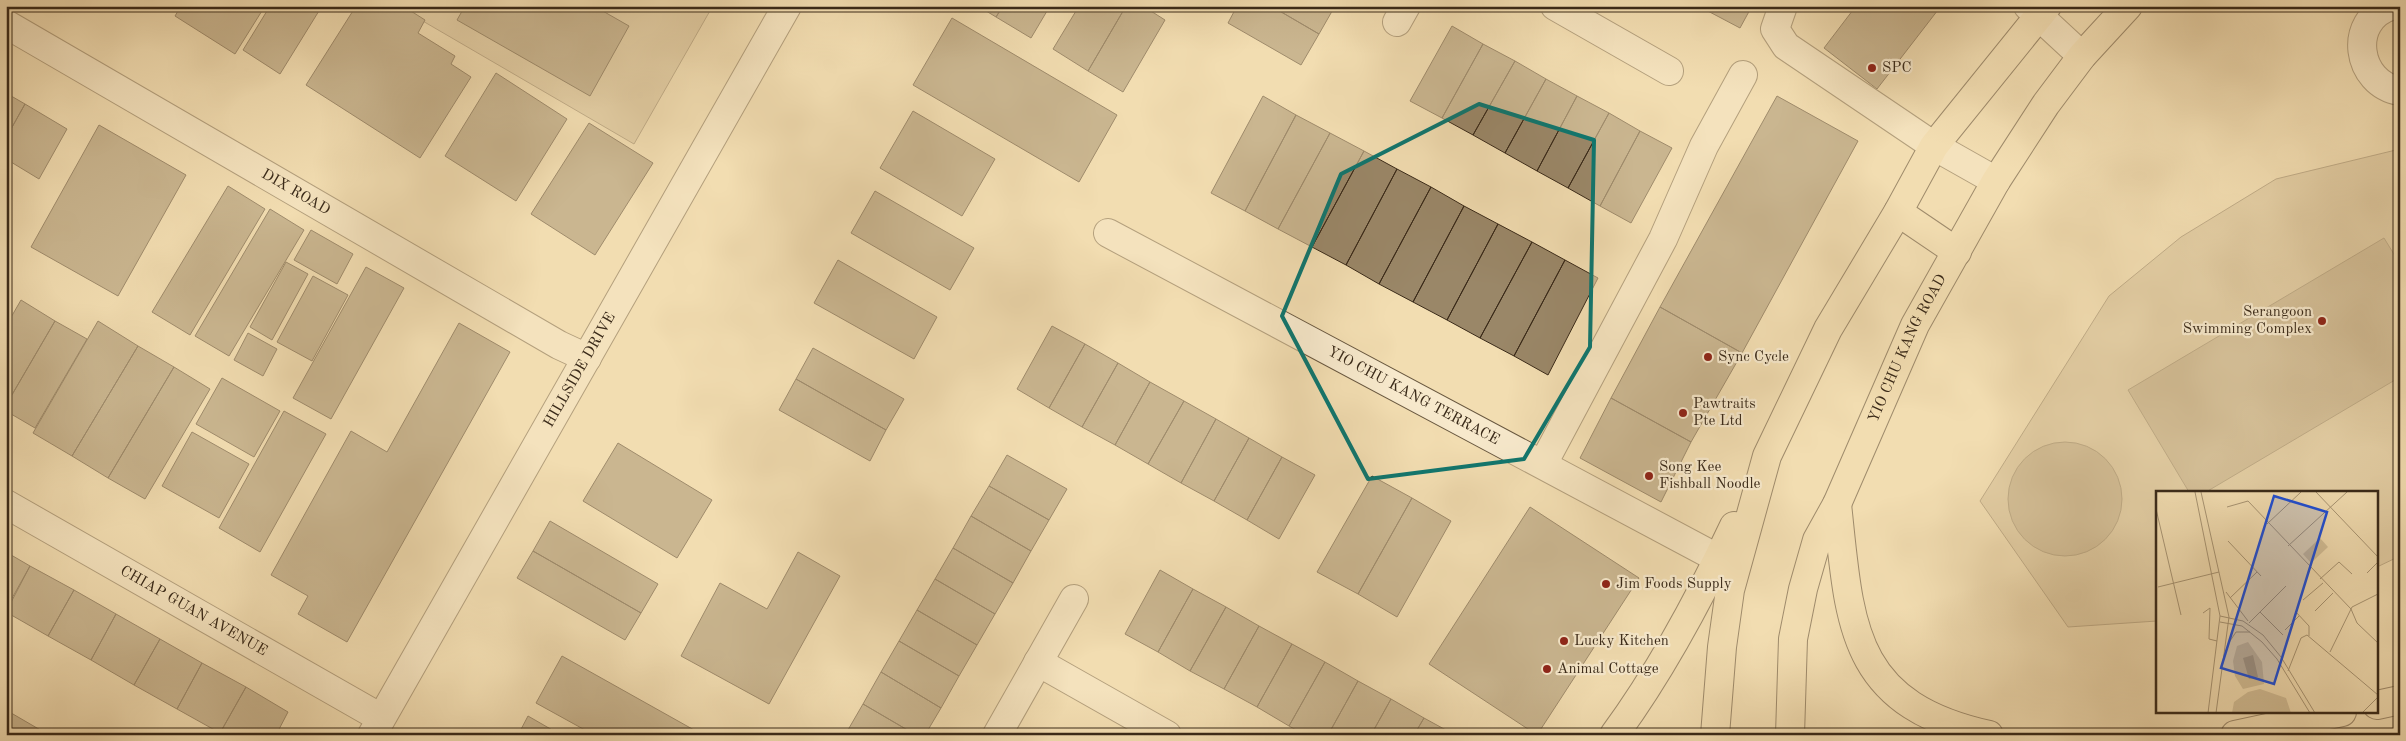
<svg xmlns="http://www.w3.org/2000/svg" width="2406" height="741" viewBox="0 0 2406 741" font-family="'Old Standard TT',serif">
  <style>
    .green { fill: #d3bf97; stroke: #867458 }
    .water { fill: #b3a07d; stroke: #837155 }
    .building { fill: #9a8768; stroke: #3a2a19 }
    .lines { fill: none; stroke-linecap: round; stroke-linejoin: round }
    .minor-casing { stroke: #68573f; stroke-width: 30 }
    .major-casing { stroke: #3a2a19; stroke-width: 30 }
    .minor { stroke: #f7e9cc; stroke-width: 28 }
    .major { stroke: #f2ddb1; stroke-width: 28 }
    .marked { fill: none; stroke: #0f766e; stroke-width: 4; stroke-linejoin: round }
    .poi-dot { fill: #8f2418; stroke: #f7e9cc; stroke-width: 2 }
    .labels { text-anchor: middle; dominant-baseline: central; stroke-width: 4.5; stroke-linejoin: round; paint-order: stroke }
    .poi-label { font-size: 15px; fill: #3a2a19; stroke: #f7e9cc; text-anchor: start }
    .street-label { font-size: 15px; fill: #3a2a19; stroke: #f7e9cc }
    .inset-road { fill: none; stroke: #a89574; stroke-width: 1 }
    .view { fill: #1d4ed8; fill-opacity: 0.15; stroke: #1d4ed8; stroke-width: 2.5 }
    .inset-edge { fill: none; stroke: #3a2a19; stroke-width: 2.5 }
  </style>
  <rect width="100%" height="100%" fill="#f2ddb1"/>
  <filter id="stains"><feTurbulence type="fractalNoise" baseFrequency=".004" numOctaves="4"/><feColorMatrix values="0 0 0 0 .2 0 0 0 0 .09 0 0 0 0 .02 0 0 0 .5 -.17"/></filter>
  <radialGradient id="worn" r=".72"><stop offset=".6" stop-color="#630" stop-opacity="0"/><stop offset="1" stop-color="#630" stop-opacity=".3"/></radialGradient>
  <!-- green -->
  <path class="green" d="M397,6H705L711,9L634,144Z
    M2400,149V556L2377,567V492H2157V621L2068,627L1980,501L2109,296L2181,237L2276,179Z"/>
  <!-- water -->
  <path class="water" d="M2384,238L2400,264V377L2206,492H2189L2128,390Z
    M2008 499a57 57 0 1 1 114 0a57 57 0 1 1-114 0Z"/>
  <!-- building -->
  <path class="building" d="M181,6H265L235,54L175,16Z
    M270,6H322L280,74L243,50Z
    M356,6H403L425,20L418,33L455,56L451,64L471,77L420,158L306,85Z
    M465,6H594L629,26L590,96L457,20Z
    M978,6H1003L996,17Z
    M1003,6H1050L1031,38L996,17Z
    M1079,6H1126L1088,71L1053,49Z
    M1126,6H1143L1165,20L1123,92L1088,71Z
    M1237,6H1271L1319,34L1301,65L1228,23Z
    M1271,6H1335L1319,34Z
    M1705,6H1752L1740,28L1704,9Z
    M1856,6H1941L1877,89L1824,48Z
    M952,18L1117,115L1079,182L913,85Z
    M1452,26L1483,44L1442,118L1410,101Z
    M1483,44L1515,61L1473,135L1442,118Z
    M1515,61L1546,79L1505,153L1473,135Z
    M496,73L567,119L516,201L445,156Z
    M1546,79L1577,96L1537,171L1505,153Z
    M6,93L25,104L6,138Z
    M1263,96L1296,115L1245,211L1211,193Z
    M1577,96L1609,113L1568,188L1537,171Z
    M1777,96L1858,141L1742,353L1660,307Z
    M25,104L67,129L39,179L6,159V138Z
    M913,111L995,159L962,216L880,168Z
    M1609,113L1640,131L1600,206L1568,188Z
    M1296,115L1330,133L1278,229L1245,211Z
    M589,123L653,163L595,255L531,214Z
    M99,125L186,175L118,296L31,247Z
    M1640,131L1672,148L1631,223L1600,206Z
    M1330,133L1364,151L1312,247L1278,229Z
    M1364,151L1397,169L1346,265L1312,247Z
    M1397,169L1431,187L1379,284L1346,265Z
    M228,186L265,209L190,335L152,312Z
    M1431,187L1464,206L1413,302L1379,284Z
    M875,191L974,248L950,290L851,233Z
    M1464,206L1498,224L1447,320L1413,302Z
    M270,209L304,230L229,356L195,336Z
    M1498,224L1532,242L1480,338L1447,320Z
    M311,230L353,254L337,284L294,260Z
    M1532,242L1565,260L1514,356L1480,338Z
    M838,260L937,317L914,359L814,303Z
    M1565,260L1598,278L1548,375L1514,356Z
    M286,262L308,274L272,340L250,327Z
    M366,267L404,288L331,419L293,398Z
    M313,276L348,295L312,361L277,342Z
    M21,300L55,321L6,405V326Z
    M1660,307L1742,353L1691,442L1611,398Z
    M55,321L87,339L35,428L6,411V405Z
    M98,321L138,346L72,456L33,433Z
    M459,323L510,352L347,642L298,614L308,596L271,575L351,431L387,452Z
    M1052,326L1085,344L1049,408L1017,389Z
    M248,333L277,349L263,376L234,360Z
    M1085,344L1118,363L1082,427L1049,408Z
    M138,346L174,367L108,478L72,456Z
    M813,348L904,399L886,430L796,379Z
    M1118,363L1150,382L1115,445L1082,427Z
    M174,367L210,389L145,499L108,478Z
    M222,378L280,411L254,457L196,424Z
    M796,379L886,430L870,461L779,410Z
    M1150,382L1184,401L1148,464L1115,445Z
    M1611,398L1691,442L1661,502L1580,458Z
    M1184,401L1216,419L1181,483L1148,464Z
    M284,411L326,434L260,552L219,528Z
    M1216,419L1249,438L1214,501L1181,483Z
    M192,432L249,464L219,518L162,486Z
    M1249,438L1282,457L1247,520L1214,501Z
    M618,443L712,500L677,558L583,501Z
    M1007,455L1067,489L1049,520L989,486Z
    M1282,457L1315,475L1279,539L1247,520Z
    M1372,476L1412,498L1358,594L1317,572Z
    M989,486L1049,520L1031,551L971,516Z
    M1412,498L1451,521L1397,617L1358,594Z
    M1530,507L1639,578L1537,735L1429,664Z
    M971,516L1031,551L1013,583L953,548Z
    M550,521L658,584L641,613L533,551Z
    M953,548L1013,583L995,614L935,579Z
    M533,551L641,613L625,640L517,578Z
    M6,552L30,566L6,609Z
    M798,552L840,576L769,704L681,656L720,583L767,609Z
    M30,566L74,590L48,636L6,612Z
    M1160,570L1193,589L1158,652L1125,634Z
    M935,579L995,614L977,645L917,610Z
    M1193,589L1226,607L1190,671L1158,652Z
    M74,590L116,614L91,660L48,636Z
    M1226,607L1259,626L1224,689L1190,671Z
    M917,610L977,645L959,676L899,641Z
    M116,614L160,639L134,685L91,660Z
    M1259,626L1292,644L1257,707L1224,689Z
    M160,639L202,663L177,709L134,685Z
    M899,641L959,676L941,708L881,672Z
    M1292,644L1325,662L1289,726L1257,707Z
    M562,656L703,735H594L536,703Z
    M1325,662L1358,681L1328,735H1305L1289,726Z
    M202,663L246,687L220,733L177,709Z
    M881,672L941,708L925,735H916L863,704Z
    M1358,681L1391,699L1371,735H1328Z
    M246,687L288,712L276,735L220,733Z
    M1391,699L1424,718L1414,735H1371Z
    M863,704L916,735H845Z
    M6,710L49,735H6Z
    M528,716L561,735H518Z
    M1424,718L1455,735H1414Z"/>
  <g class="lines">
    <!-- minor casing -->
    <g class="minor-casing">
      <g id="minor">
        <path d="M1555,6L1669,71"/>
        <path d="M1783,6L1775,29L1786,46L1934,146L1996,181"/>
        <path d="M2028,6L2082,56"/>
        <path d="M2391,6C2347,20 2356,84 2400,91"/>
        <path d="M1397,22L1406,6"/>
        <path id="s1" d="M6,24L559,345L587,358"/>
        <path id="s2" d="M1108,233L1719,559"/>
        <path d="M1543,464L1663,239L1704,146L1743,75"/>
        <path id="s3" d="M6,504L381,718"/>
        <path d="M1038,662L1167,735"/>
        <path id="s4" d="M372,735L787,6"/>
        <path d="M997,735L1074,599"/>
      </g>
    </g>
    <!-- major casing -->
    <g class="major-casing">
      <g id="major">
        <path d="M1898,212L1957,252"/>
        <path d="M1837,504C1850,624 1849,704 1989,735"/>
        <path d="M2377,705L2400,700"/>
        <path d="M1614,735C1662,670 1700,598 1734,526"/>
        <path d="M1715,735L1722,647L1730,590L1767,456L1828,329L1898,212L1934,146L2047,6"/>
        <path id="s5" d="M1790,735L1793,639L1803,589L1817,540L1837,504L1915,325L1996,181L2046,104L2082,56L2128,6"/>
        <path d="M2235,735L2342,712"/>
      </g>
    </g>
    <!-- minor -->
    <use href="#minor" class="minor"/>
    <!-- major -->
    <use href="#major" class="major"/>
  </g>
  <!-- marked area -->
  <path d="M0 0H2406V741H0ZM1479,104L1594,140L1590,347L1524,459L1368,479L1282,316L1341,174Z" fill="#f2ddb1" fill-opacity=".55" fill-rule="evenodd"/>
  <path class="marked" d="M1479,104L1594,140L1590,347L1524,459L1368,479L1282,316L1341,174Z"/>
  <!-- markers -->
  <g class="poi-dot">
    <circle cx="1872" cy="68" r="5"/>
    <circle cx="2322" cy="321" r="5"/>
    <circle cx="1708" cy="357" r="5"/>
    <circle cx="1683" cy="413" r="5"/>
    <circle cx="1649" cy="476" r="5"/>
    <circle cx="1606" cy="584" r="5"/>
    <circle cx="1564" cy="641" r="5"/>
    <circle cx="1547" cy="669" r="5"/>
  </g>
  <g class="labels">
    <!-- poi labels -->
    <g class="poi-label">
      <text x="1882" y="68">SPC</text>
      <text x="2312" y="312" text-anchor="end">Serangoon<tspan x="2312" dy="17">Swimming Complex</tspan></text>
      <text x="1718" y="357">Sync Cycle</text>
      <text x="1693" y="404">Pawtraits<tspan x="1693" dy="17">Pte Ltd</tspan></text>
      <text x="1659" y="467">Song Kee<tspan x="1659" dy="17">Fishball Noodle</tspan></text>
      <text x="1616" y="584">Jim Foods Supply</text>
      <text x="1574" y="641">Lucky Kitchen</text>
      <text x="1557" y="669">Animal Cottage</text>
    </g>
    <!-- street labels -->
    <g class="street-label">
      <text stroke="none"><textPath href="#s1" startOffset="335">DIX ROAD</textPath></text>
      <text stroke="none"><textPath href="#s5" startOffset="410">YIO CHU KANG ROAD</textPath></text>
      <text stroke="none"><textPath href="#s4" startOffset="420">HILLSIDE DRIVE</textPath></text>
      <text stroke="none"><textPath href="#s2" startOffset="346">YIO CHU KANG TERRACE</textPath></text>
      <text stroke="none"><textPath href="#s3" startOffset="216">CHIAP GUAN AVENUE</textPath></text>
    </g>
  </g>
  <!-- overview -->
  <g transform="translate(2156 491)">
    <rect width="222" height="222" fill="#f2ddb1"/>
    <path d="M164,47L172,56L155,72L147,63ZM92,151L106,171L108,193L87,198L79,185L77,170L81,155ZM104,198L130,207L135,222H76L78,211L92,201Z" fill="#d3bf97"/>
    <path d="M97,164L102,186L93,188L87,167Z" fill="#b3a07d"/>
    <path class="inset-road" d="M39,1L64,125L52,222M45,1L73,126L60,222M160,1L222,66M92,10L195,118L201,132L222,152M71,16L92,10M0,18L25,124M111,33L145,1M72,50L105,85M132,55L191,1M211,82L222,71M164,88L183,71L196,83M2,96L63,81M70,101L92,130M74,107L101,81M147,109L167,92M139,120L153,135V145M159,120L177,102M104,121L127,144M47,122L54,117L53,148L61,150M64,125L87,130L107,144L125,166L159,222M64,131L86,135L106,151L121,168L154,222M93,132L130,95M129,139L143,125M72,153L80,141H94M174,161L196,116L222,103M132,180L145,147L151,144L222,204M206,222L222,206"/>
    <path class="view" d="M118,5L171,21L118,193L65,177Z"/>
    <rect width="222" height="222" class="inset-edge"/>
  </g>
  <!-- margin -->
  <rect width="2406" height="741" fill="none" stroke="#f2ddb1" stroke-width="25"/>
  <rect x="8" y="8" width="2391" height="726" fill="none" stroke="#3a2a19" stroke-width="2.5"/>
  <rect x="12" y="12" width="2381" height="716" fill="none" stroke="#3a2a19"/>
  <rect width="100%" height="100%" filter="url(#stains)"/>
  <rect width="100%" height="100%" fill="url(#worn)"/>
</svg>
